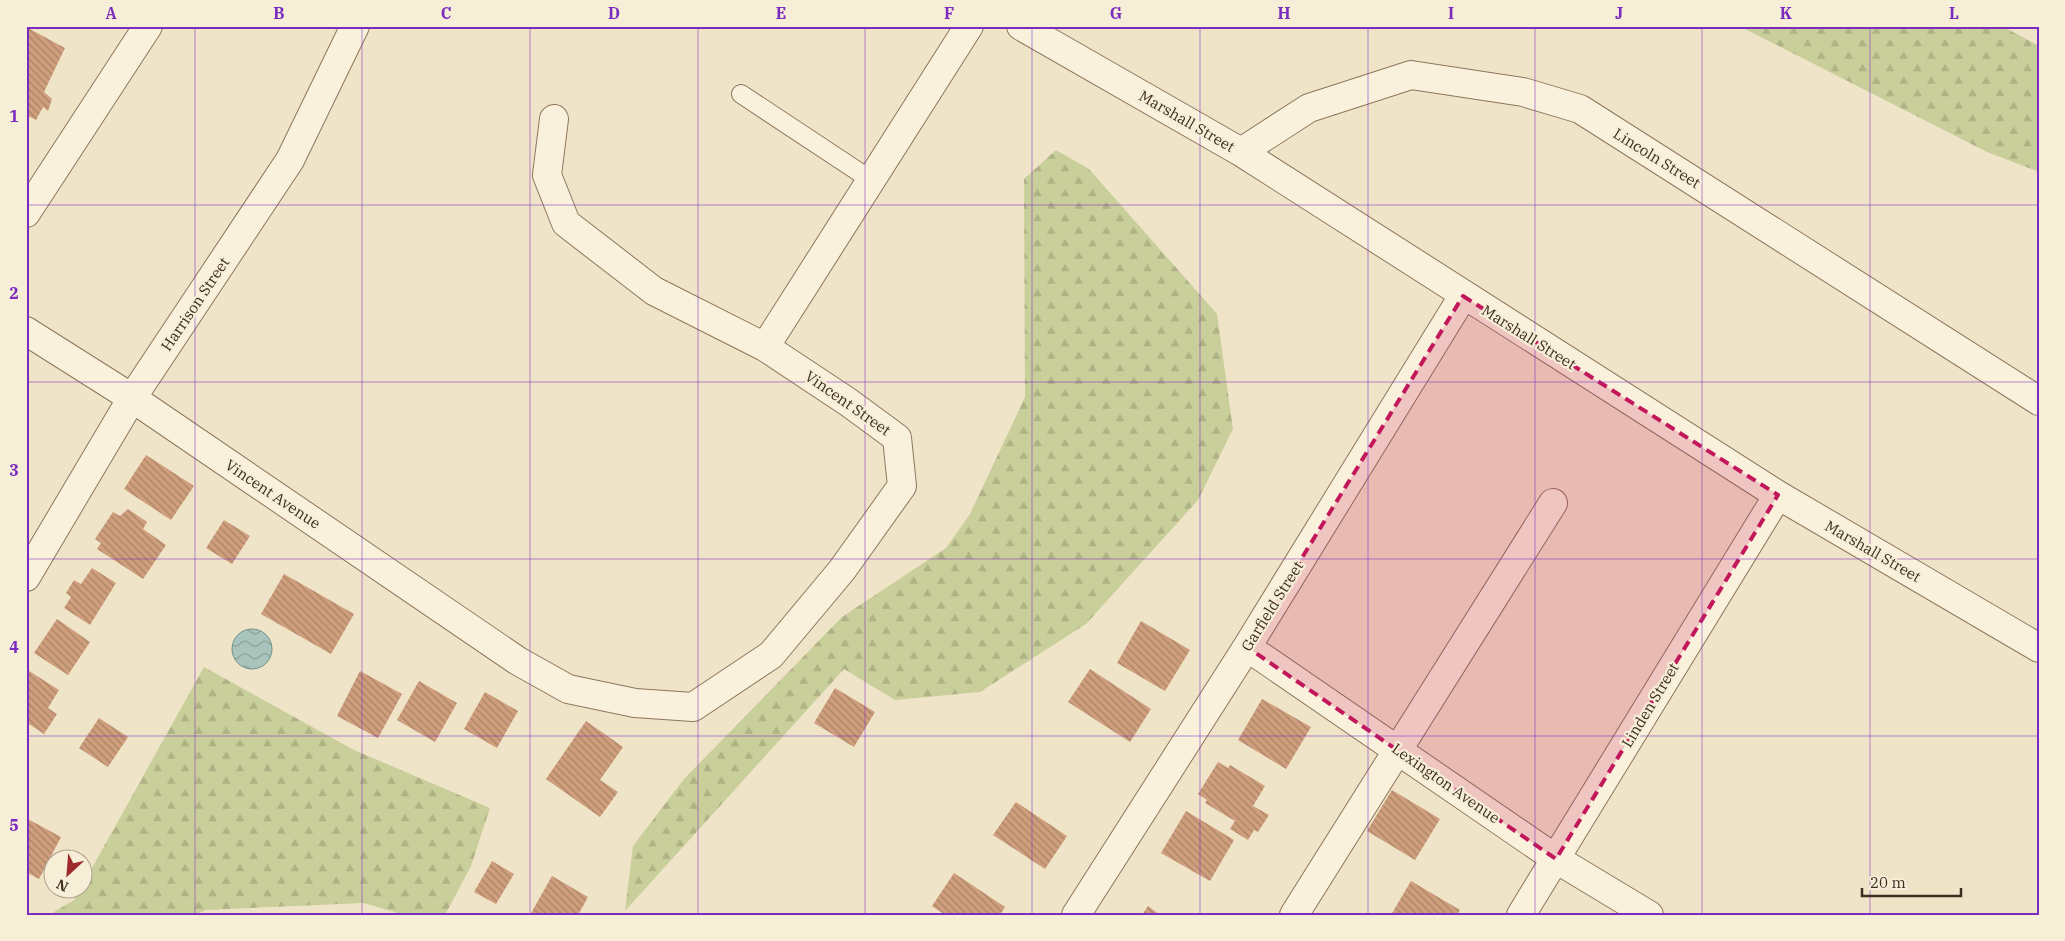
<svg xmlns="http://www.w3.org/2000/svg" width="2065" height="941" viewBox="0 0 2065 941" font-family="'IBM Plex Serif',serif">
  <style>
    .forest { fill: url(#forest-firs) }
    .water { fill: url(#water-waves); stroke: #6f938a }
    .building { fill: url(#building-back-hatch) }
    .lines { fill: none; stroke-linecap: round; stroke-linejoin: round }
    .service-casing { stroke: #8d765c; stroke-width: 20 }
    .minor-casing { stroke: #8d765c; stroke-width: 30 }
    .service { stroke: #faf1dc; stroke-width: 18 }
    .minor { stroke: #faf1dc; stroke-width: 28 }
    .marked { fill: #c2185b; fill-opacity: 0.2; stroke: #c2185b; stroke-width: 4; stroke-dasharray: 10 6; stroke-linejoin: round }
    .grid { fill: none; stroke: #7b2cbf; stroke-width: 1; stroke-opacity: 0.55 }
    .labels { text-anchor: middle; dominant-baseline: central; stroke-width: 4.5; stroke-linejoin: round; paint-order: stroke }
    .street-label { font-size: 15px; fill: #3d2e20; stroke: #f7eed8 }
    .neatline { fill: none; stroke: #7b2cbf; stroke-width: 2 }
    .grid-label { font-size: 16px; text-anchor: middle; font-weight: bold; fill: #7b2cbf }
  </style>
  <defs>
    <pattern id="forest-firs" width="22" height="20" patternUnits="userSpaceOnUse" patternTransform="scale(1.25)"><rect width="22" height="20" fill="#c9cf9b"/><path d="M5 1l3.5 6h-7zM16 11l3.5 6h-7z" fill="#aeb285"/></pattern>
    <pattern id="water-waves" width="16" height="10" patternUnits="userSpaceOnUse" patternTransform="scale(1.25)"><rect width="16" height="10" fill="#a9c4bc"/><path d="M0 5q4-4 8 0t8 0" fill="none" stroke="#8ba098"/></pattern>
    <pattern id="building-back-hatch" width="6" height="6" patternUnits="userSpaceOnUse" patternTransform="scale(1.25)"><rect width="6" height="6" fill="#cf9f7d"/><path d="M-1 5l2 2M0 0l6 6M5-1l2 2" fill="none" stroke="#a98266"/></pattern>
  </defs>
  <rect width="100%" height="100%" fill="#f0e4c8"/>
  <!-- forest -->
  <path class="forest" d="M1739,26H2002L2039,46V172L1987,152Z
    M1056,150L1089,169L1217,314L1233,429L1198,500L1086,624L980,692L895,700L844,669L625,911L633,846L684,779L842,617L946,548L970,514L1025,397L1024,179Z
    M204,667L354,750L490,808L471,866L445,915H404L364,903L206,910L195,915H49L74,900L80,889L82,888L83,884Z"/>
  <!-- water -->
  <path class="water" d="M232 649a20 20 0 1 1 40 0a20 20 0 1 1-40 0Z"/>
  <!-- building -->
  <path class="building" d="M26,27L65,48L44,92L52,99L48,111L43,107L36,120L28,116L26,118Z
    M146,455L194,486L171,520L124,489Z
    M128,509L147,522L143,529L166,545L143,579L97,549L101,543L95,539L113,512L120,516Z
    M224,520L250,536L232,564L206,548Z
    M92,568L116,583L90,625L64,608L71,597L66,593L74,580L81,584Z
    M284,574L354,614L331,654L261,614Z
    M57,619L90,642L68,675L34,653Z
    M1141,621L1190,650L1165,691L1117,663Z
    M26,669L59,690L48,708L57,714L44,734L26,722Z
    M1090,669L1151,709L1130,742L1068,702Z
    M360,671L402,694L378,738L337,716Z
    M419,681L457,703L435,742L397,720Z
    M835,688L875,712L854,747L814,723Z
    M485,692L518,711L497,748L464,729Z
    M1262,699L1311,727L1286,769L1238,740Z
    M99,718L128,737L108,767L79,748Z
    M586,721L623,747L600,780L618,792L600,817L546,779Z
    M1218,762L1228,768L1230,765L1265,786L1253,806L1269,815L1258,832L1254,830L1248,840L1230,829L1235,821L1205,803L1207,800L1198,794Z
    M1392,790L1440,819L1415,860L1367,831Z
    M1016,802L1067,836L1045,869L993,835Z
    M1186,811L1234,840L1210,881L1161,853Z
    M26,818L61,837L39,879L26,872Z
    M492,861L514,874L496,904L474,892Z
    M954,873L1005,907L1000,915H945L932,906Z
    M552,876L588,897L578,915H530Z
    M1411,881L1460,910L1457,915H1391Z
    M1148,906L1160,915H1142Z"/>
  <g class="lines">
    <!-- service casing -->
    <g class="service-casing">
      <path id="service" d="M741,94L871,180"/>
    </g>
    <!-- minor casing -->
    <g class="minor-casing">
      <path id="minor" d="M1021,26L1241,152L1778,495L2039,648
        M1241,152L1309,108L1411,75L1523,92L1580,109L2039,401
        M26,213L148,26
        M26,331L132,398L518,661L568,689L635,703L693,707L771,655L842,570L902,486L897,438L848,402L765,347L654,291L566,223L547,175L554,119
        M765,347L969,26
        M26,577L132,398L290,160L355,26
        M1247,647L1556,859L1649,915
        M1076,915L1247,647L1463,296
        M1294,915L1553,503
        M1521,915L1778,495"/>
    </g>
    <!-- service -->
    <use href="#service" class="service"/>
    <!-- minor -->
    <use href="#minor" class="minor"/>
  </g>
  <!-- marked area -->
  <path class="marked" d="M1463,296L1778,495L1556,859L1247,647Z"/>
  <!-- grid -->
  <path class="grid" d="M195,26V915M362,26V915M530,26V915M698,26V915M865,26V915M1032,26V915M1200,26V915M1368,26V915M1535,26V915M1702,26V915M1870,26V915M26,205H2039M26,382H2039M26,559H2039M26,736H2039"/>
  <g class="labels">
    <!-- street labels -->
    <g class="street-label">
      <text transform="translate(1187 121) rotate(30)">Marshall Street</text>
      <text transform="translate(1657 158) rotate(32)">Lincoln Street</text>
      <text transform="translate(195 304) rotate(-56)">Harrison Street</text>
      <text transform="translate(1529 337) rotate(32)">Marshall Street</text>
      <text transform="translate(848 403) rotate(35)">Vincent Street</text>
      <text transform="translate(273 494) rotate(34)">Vincent Avenue</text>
      <text transform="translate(1873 551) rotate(30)">Marshall Street</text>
      <text transform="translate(1272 606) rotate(-58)">Garfield Street</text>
      <text transform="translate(1650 705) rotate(-59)">Linden Street</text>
      <text transform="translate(1446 783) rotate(35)">Lexington Avenue</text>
    </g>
  </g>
  <!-- border -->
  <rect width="2065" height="941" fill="none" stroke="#f7eed8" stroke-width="55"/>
  <!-- north arrow -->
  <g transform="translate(68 874) rotate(206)"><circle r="24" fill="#f7eed8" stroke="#ada18e"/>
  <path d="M0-4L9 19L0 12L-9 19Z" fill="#9e2a2b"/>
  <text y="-8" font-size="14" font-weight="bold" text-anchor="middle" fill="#3d2e20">N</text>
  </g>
  <!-- scale -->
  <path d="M1862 888v8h99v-8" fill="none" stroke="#3d2e20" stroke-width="2.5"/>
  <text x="1870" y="888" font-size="15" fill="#3d2e20" stroke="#f7eed8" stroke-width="4" paint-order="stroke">20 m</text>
  <rect x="28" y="28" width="2010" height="886" class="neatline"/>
  <g class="grid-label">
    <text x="111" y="19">A</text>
    <text x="279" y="19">B</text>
    <text x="446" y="19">C</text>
    <text x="614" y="19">D</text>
    <text x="781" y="19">E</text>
    <text x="949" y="19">F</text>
    <text x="1116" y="19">G</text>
    <text x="1284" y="19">H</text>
    <text x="1451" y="19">I</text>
    <text x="1619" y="19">J</text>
    <text x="1786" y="19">K</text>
    <text x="1954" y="19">L</text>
    <text x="14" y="122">1</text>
    <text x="14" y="299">2</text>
    <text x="14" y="476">3</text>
    <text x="14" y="653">4</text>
    <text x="14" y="831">5</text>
  </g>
</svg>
